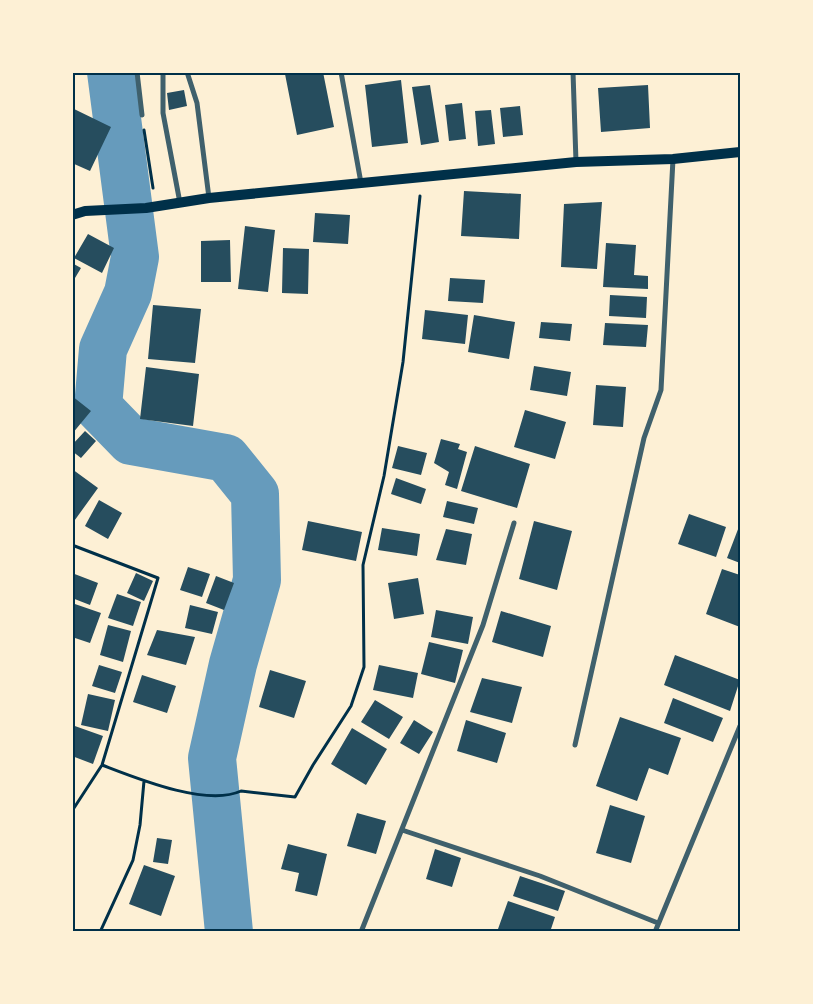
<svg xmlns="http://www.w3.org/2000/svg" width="813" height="1004" viewBox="0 0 813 1004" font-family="Rubik,sans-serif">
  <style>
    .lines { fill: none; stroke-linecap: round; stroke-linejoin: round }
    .river { stroke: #669bbc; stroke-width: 48 }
    .building { fill: #264d5e }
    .path { stroke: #003049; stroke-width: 3 }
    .minor { stroke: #3f606c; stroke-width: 5 }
    .secondary { stroke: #003049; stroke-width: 10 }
    .neatline { fill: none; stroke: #003049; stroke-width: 2 }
  </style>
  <rect width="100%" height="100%" fill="#fdf0d5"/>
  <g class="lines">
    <!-- river -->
    <path class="river" d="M111,72L135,257L128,293L103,349L98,407L131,441L226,458L255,494L257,580L233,664L212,758L229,932"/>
  </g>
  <!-- building -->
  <path class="building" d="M292,72H323L334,127L297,135L285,74Z
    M401,80L408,143L372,147L365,85Z
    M430,85L439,142L421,145L412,87Z
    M648,85L650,128L601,132L598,88Z
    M184,90L187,106L169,110L167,93Z
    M462,103L466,139L449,141L445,105Z
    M520,106L523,135L503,137L500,108Z
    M72,108L111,127L90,171L72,163Z
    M491,110L495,144L478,146L475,111Z
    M464,191L521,194L519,239L461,236Z
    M602,202L597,269L561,267L564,204Z
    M315,213L350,215L348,244L313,242Z
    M245,226L275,230L268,292L238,289Z
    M88,234L114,248L102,273L74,258Z
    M230,240L231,282H201V241Z
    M606,243L636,245L634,275L648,276V289L603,287Z
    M283,248L309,249L308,294L282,293Z
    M72,263L81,268L72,283Z
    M450,278L485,280L483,303L448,301Z
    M610,295L647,297L646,318L609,316Z
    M153,305L201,309L195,363L148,359Z
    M425,310L468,315L465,344L422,339Z
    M474,315L515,322L509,359L468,352Z
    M541,322L572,324L570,341L539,338Z
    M605,323L648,325L646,347L603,345Z
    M534,366L571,372L567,396L530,390Z
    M146,367L199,374L193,426L140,419Z
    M596,385L626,387L623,427L593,425Z
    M72,396L91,411L72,434Z
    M525,410L566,422L555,459L514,447Z
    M85,431L96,441L81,458L72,451V445Z
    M441,439L460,444L458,449L467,452L457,489L445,485L449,472L434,463Z
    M398,446L427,453L421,475L392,468Z
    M475,446L530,464L517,508L461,491Z
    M72,469L98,488L72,524Z
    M396,478L426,489L421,504L391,494Z
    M99,500L122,513L108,539L85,526Z
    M447,501L478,508L474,524L443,517Z
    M689,514L726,527L716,557L678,544Z
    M308,521L362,532L356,561L302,550Z
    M534,521L572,531L557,590L519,579Z
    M740,524V563L727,558Z
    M382,528L420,534L417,556L378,550Z
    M446,529L472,534L466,565L436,560Z
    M188,567L210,574L202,597L180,590Z
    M722,569L740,575V627L706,614Z
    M72,573L98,583L90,605L72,598Z
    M136,573L153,581L144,601L127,593Z
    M216,576L234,583L224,610L206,603Z
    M418,578L424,614L394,619L388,583Z
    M117,594L141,602L133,626L108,618Z
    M72,603L101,613L90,643L72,637Z
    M190,605L218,612L212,634L185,628Z
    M436,610L473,617L468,644L431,637Z
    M501,611L551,626L543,657L492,642Z
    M108,625L131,631L123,662L100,655Z
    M157,630L195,637L186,665L147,655Z
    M429,642L463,650L455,683L421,674Z
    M675,655L740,680L730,711L664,685Z
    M99,665L122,672L115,693L92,686Z
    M379,665L418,673L413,698L373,690Z
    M270,670L306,681L294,718L259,707Z
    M142,675L176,686L167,713L133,702Z
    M482,678L522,687L512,723L470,712Z
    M88,694L115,700L108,731L81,725Z
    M673,698L723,718L713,742L664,723Z
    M375,700L403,717L389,739L361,722Z
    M620,717L681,738L668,775L649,768L637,801L596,786Z
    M414,720L433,732L419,754L400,743Z
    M466,720L506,733L497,763L457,751Z
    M72,725L103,736L93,764L72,756Z
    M352,728L387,749L366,785L331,764Z
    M610,805L645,816L631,863L596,853Z
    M357,813L386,821L376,854L347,846Z
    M157,838L172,840L168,864L153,862Z
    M288,844L327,854L317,896L295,891L299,873L281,869Z
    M435,849L461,858L452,887L426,879Z
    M144,865L175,876L161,916L129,904Z
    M520,876L565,891L558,911L513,896Z
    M508,901L555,917L550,932H505L498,929Z"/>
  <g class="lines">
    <!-- path -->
    <path class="path" d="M144,130L153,188
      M72,545L158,578L102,765L72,811
      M102,765C136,778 206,807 241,791L295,797L313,765L351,706L364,667L363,565L384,476L403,362L420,196
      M100,932L133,860L140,825L144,781"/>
    <!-- minor -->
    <path class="minor" d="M137,72L142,115
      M163,72V113L180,203
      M187,72L197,103L209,198
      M341,72L361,183
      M573,72L576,162
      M575,745L644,438L661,390L673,159
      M402,830L540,876L658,923
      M361,932L483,625L514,523
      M655,932L740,726"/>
    <!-- secondary -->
    <path class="secondary" d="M72,215L85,211L146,208L209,198L576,162L673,159L740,152"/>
  </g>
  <!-- border -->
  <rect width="813" height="1004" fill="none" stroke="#fdf0d5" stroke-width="148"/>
  <rect x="74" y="74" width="665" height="856" class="neatline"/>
</svg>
